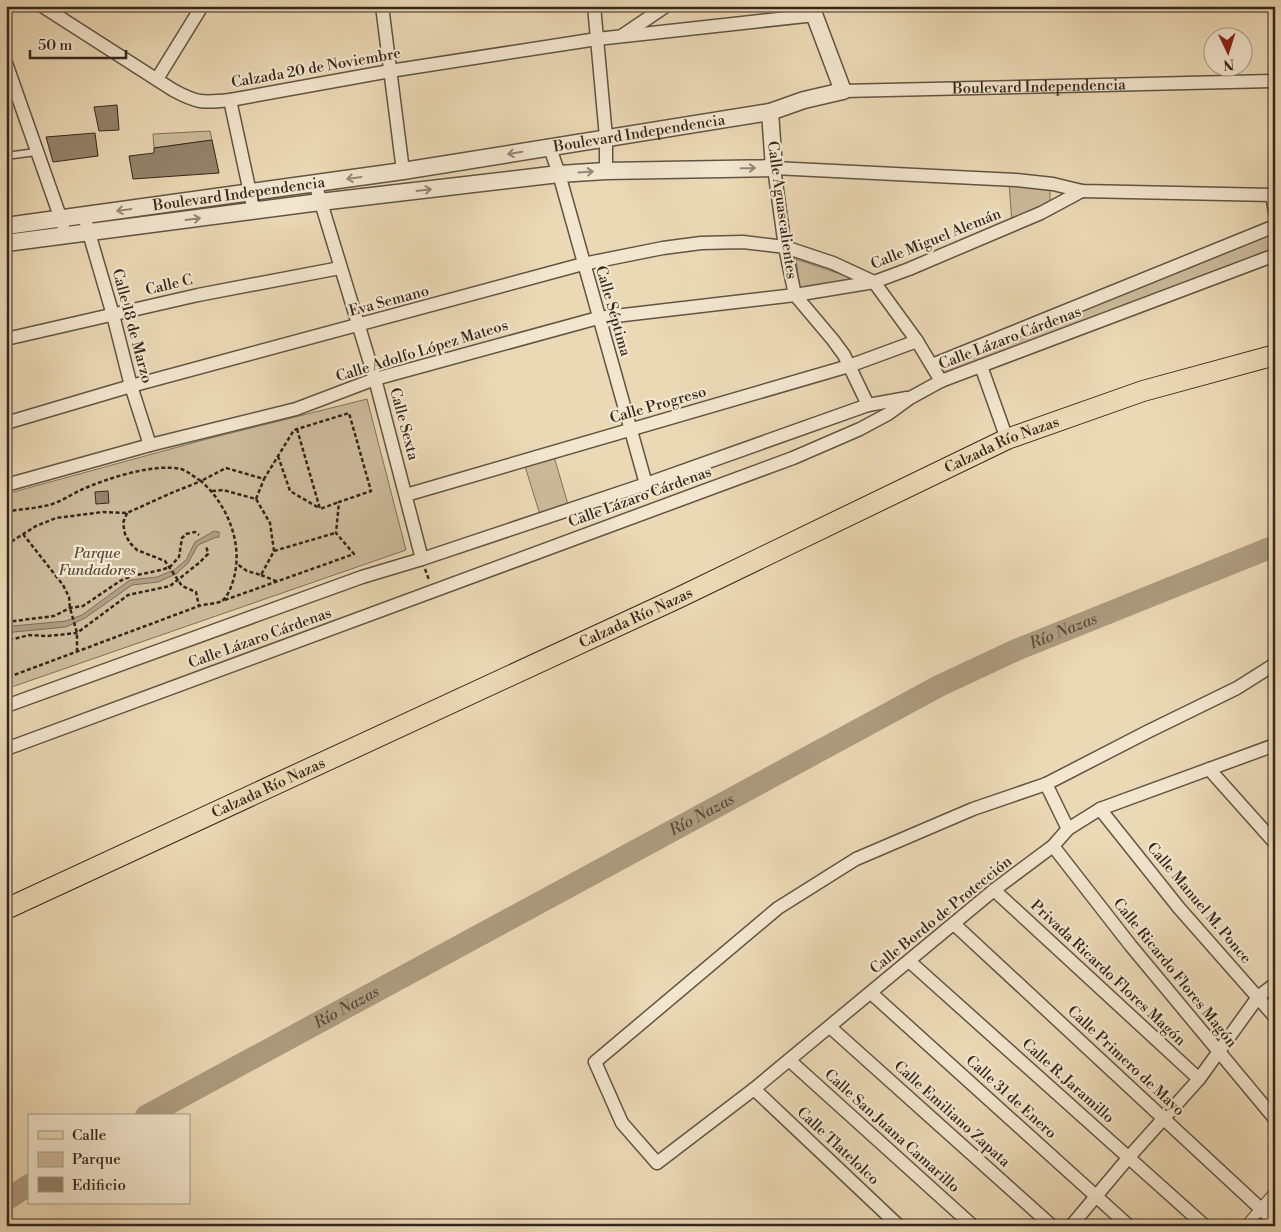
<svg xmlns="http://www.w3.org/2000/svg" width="1281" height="1232" viewBox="0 0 1281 1232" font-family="'Libre Bodoni',serif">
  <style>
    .green { fill: #ccbb9b; stroke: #80715c }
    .water { fill: #ad9c81; stroke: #7d6d59 }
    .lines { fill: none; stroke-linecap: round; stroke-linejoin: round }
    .river { stroke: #ad9c81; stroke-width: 22 }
    .building { fill: #94846c; stroke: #35271c }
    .service-casing { stroke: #625442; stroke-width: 9 }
    .pedestrian-casing { stroke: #625442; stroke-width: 12 }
    .minor-casing { stroke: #625442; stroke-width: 15 }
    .tertiary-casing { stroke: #625442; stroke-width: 19 }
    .primary-casing { stroke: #35271c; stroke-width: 22 }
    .path { stroke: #35271c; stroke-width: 2.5; stroke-dasharray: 4 2.5; stroke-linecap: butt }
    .service { stroke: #f2e6cf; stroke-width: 6 }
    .pedestrian { stroke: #f2e6cf; stroke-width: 10 }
    .minor { stroke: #f2e6cf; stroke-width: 12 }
    .tertiary { stroke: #f2e6cf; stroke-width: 16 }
    .primary { stroke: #ebd9b5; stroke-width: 20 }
    .oneway { stroke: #948676 }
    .labels { text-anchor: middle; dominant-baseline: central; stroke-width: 4.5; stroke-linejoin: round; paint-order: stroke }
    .street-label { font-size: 15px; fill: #35271c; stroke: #f2e6cf }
    .park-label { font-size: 15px; font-style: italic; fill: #5b4c3c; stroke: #f2e6cf }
    .water-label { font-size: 16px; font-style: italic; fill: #594a3a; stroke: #f2e6cf }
  </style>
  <rect width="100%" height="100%" fill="#ebd9b5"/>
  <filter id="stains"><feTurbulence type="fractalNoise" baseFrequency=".004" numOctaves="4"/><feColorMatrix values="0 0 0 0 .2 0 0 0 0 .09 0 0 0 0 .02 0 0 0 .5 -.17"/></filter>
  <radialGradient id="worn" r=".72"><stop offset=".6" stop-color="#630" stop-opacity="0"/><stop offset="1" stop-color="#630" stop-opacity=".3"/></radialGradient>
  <!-- green -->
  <path class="green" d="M1050,6H1275V11Z
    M210,131L212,140L154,148L153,134Z
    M1009,182L1050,188V206L1012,223Z
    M1275,227V254L945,378L937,365Z
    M796,259L861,281L800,291Z
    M367,399L406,550L6,689V494L207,439Z
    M553,453L569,508L541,518L524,463Z"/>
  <!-- water -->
  <path class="water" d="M214,531L219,532V537L214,538L198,545L188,563L176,574L158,582L132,585L85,618L66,627L14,632L6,635V629L13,626L66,621L82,615L130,580L157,577L174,570L186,560L195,542Z"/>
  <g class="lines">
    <!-- river -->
    <g class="river">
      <path id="s1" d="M146,1116L939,686L1016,650L1275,546"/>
      <path d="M6,1200L29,1185"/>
    </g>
  </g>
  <!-- building -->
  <path class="building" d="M117,105L119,130L99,131L94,107Z
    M95,133L98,156L53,162L46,137Z
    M212,140L219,173L133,179L129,156L154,153V148Z
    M108,491L109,503L96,504L95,492Z"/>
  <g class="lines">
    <!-- service casing -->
    <g class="service-casing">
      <path id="service" d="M218,6L221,8L237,6
        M6,156L36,152"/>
    </g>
    <!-- pedestrian casing -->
    <g class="pedestrian-casing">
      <path id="pedestrian" d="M1246,1226L1275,1192"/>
    </g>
    <!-- minor casing -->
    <g class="minor-casing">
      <g id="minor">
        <path d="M42,6L173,90C197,103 202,103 230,100L390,71L597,39L815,15"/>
        <path d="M382,6L403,171"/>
        <path d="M594,6L606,137V171"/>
        <path d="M623,35L666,6"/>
        <path d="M6,63L63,225"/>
        <path d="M157,79L202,6"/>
        <path id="s2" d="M843,91L1275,81"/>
        <path d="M230,100L254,211"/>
        <path d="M550,148L559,174L646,484"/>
        <path d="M315,183L375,379L422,559"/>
        <path d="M1272,195L1275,212"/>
        <path d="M84,216L113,315L131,386L150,445"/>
        <path d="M6,339L198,295L340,268"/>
        <path d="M932,365L1275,226"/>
        <path d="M981,366L1007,439"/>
        <path d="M868,405L844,355L833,340L795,295L785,247L774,168L1016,180L1053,184L1082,191L1275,195"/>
        <path d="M6,423L131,386L583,264L663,248L701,243L743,242L785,247L833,263L874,282L917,341L941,381"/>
        <path d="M6,485L150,445L296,409L375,379L598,318L795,295L874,282L909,269L1041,213L1082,191"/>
        <path d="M406,495L849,366L917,341"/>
        <path d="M1275,664L1237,688L1147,732L1046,784L973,809L856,859L778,908L595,1062L622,1123L657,1163L754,1089L994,890L1053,846L1068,829L1100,809L1275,745"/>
        <path d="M6,706L362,577L422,559L646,484L868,405L907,398"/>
        <path d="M6,749L793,458L860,429L888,414L910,398L941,381L1275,255"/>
        <path d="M1209,769L1275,843"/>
        <path d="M1046,784L1068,829"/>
        <path d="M1100,809L1179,908L1275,1017"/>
        <path d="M1053,846L1131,946L1275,1119"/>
        <path d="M994,890L1199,1079"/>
        <path d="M954,924L1275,1222"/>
        <path d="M909,961L1205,1226"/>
        <path d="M871,993L1129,1226"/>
        <path d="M830,1027L1052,1226"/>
        <path d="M789,1060L973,1226"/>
        <path d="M754,1089L899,1226"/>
        <path d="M1071,1226L1129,1157L1199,1079L1258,997L1275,984"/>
      </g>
    </g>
    <!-- tertiary casing -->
    <g class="tertiary-casing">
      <g id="tertiary">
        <path id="s3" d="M6,226L403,171L770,112L804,100L843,91L811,6"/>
        <path d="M6,243L320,202L559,174L606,171L774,168L770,112"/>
      </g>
    </g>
    <!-- primary casing -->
    <g class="primary-casing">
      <g id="primary">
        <path id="s4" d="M6,909L678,598L1007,439L1143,391L1275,355"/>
      </g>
    </g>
    <!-- path -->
    <path class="path" d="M297,429L320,509L339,502
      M278,456L290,491L319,508
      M212,491L223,490L256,499L270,523L274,551L261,575L247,571L237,564
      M256,499L264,479
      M6,512C23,508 39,509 55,503C65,499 74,493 83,489C108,478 155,463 181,469C188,471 195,478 201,481L226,468L264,479L294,430L349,413L371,491L339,502L336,533L354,554L222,601
      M127,513L123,523L125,534L130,543L137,550L165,561L182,586L196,592L199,606
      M23,534L63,585L69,597L70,608L77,633V652
      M6,545L36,526L56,518L103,512L127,513L169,494L201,481C229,506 245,548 232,584C230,590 227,597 222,601C216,604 205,604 199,606L6,678
      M274,551L335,533
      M425,569L429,580
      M261,575L276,581
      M6,622L54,616L70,608L83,606L120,581L132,576L161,570L170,567L179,557L182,538L186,534L195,532L199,535
      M6,646L10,640L29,635L47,636L77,633L128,595L170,586L199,563L208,554L206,545"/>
    <!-- service -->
    <use href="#service" class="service"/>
    <!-- pedestrian -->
    <use href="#pedestrian" class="pedestrian"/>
    <!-- minor -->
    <use href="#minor" class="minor"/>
    <!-- tertiary -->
    <use href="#tertiary" class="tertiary"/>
    <!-- primary -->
    <use href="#primary" class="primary"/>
  </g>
  <!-- one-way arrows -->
  <defs><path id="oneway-shaft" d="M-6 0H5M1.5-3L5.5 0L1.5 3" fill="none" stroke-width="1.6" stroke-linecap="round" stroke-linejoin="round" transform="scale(1.25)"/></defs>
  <g class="oneway">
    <use href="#oneway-shaft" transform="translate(515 153) rotate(171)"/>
    <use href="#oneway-shaft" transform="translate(748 168) rotate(-1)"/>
    <use href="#oneway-shaft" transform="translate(586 172) rotate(-4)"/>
    <use href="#oneway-shaft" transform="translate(354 178) rotate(172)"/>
    <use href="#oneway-shaft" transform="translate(424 190) rotate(-7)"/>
    <use href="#oneway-shaft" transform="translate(124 210) rotate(172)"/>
    <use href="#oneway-shaft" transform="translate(193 219) rotate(-7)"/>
  </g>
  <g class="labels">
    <!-- street labels -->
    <g class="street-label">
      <text transform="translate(316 68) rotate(-10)">Calzada 20 de Noviembre</text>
      <text stroke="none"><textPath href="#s2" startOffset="196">Boulevard Independencia</textPath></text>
      <text stroke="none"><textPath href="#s3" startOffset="640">Boulevard Independencia</textPath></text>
      <text stroke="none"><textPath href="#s3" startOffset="235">Boulevard Independencia</textPath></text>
      <text transform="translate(782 210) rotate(82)">Calle Aguascalientes</text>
      <text transform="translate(936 239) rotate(-22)">Calle Miguel Alemán</text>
      <text transform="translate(169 285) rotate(-13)">Calle C</text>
      <text transform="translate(389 301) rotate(-15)">Eva Semano</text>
      <text transform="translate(613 311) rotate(74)">Calle Séptima</text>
      <text transform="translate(132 326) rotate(75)">Calle 18 de Marzo</text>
      <text transform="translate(1010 338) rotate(-21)">Calle Lázaro Cárdenas</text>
      <text transform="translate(422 351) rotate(-17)">Calle Adolfo López Mateos</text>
      <text transform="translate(658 405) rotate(-16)">Calle Progreso</text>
      <text transform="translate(404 424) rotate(75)">Calle Sexta</text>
      <text stroke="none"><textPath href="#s4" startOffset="1099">Calzada Río Nazas</textPath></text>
      <text transform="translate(640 497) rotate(-20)">Calle Lázaro Cárdenas</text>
      <text stroke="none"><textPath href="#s4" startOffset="694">Calzada Río Nazas</textPath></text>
      <text transform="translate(260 638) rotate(-20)">Calle Lázaro Cárdenas</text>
      <text stroke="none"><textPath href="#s4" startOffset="289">Calzada Río Nazas</textPath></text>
      <text transform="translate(1199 903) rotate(50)">Calle Manuel M. Ponce</text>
      <text transform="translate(941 915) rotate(-39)">Calle Bordo de Protección</text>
      <text transform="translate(1108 973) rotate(43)">Privada Ricardo Flores Magón</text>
      <text transform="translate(1175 973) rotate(51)">Calle Ricardo Flores Magón</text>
      <text transform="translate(1126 1061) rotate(43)">Calle Primero de Mayo</text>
      <text transform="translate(1068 1081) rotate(42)">Calle R. Jaramillo</text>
      <text transform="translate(1011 1097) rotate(42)">Calle 31 de Enero</text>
      <text transform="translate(952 1114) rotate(42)">Calle Emiliano Zapata</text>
      <text transform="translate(892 1131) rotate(42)">Calle San Juana Camarillo</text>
      <text transform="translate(838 1146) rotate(43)">Calle Tlatelolco</text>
    </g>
    <!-- park labels -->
    <g class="park-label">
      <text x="97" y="553">Parque<tspan x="97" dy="17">Fundadores</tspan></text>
    </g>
    <!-- water labels -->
    <g class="water-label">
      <text stroke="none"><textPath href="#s1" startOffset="1038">Río Nazas</textPath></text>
      <text stroke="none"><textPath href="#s1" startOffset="632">Río Nazas</textPath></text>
      <text stroke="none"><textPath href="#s1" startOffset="228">Río Nazas</textPath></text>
    </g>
  </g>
  <!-- margin -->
  <rect width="1281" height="1232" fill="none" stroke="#ebd9b5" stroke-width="25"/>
  <rect x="8" y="8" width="1266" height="1217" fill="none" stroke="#35271c" stroke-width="2.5"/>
  <rect x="12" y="12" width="1256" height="1207" fill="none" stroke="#35271c"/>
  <!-- legend -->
  <rect x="28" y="1114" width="162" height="90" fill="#f2e6cf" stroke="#a69a87"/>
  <rect x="38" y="1131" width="25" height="8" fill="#ebd9b5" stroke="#a69a87"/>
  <text x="72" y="1140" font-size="15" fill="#35271c">Calle</text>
  <rect x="38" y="1152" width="25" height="15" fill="#ccbb9b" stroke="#a69a87"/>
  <text x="72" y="1164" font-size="15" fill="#35271c">Parque</text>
  <rect x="38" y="1177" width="25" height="15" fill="#94846c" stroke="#a69a87"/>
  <text x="72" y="1190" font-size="15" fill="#35271c">Edificio</text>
  <!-- north arrow -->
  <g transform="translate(1228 52) rotate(176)"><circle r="24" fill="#f2e6cf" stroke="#a69a87"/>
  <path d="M0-4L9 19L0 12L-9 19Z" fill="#8f2418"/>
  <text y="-8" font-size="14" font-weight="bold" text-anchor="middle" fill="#35271c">N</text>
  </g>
  <!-- scale -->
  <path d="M30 50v8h96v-8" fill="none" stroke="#35271c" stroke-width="2.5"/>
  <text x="38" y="50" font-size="15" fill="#35271c" stroke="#f2e6cf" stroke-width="4" paint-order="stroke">50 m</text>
  <rect width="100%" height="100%" filter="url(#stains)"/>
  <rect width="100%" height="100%" fill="url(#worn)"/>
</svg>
